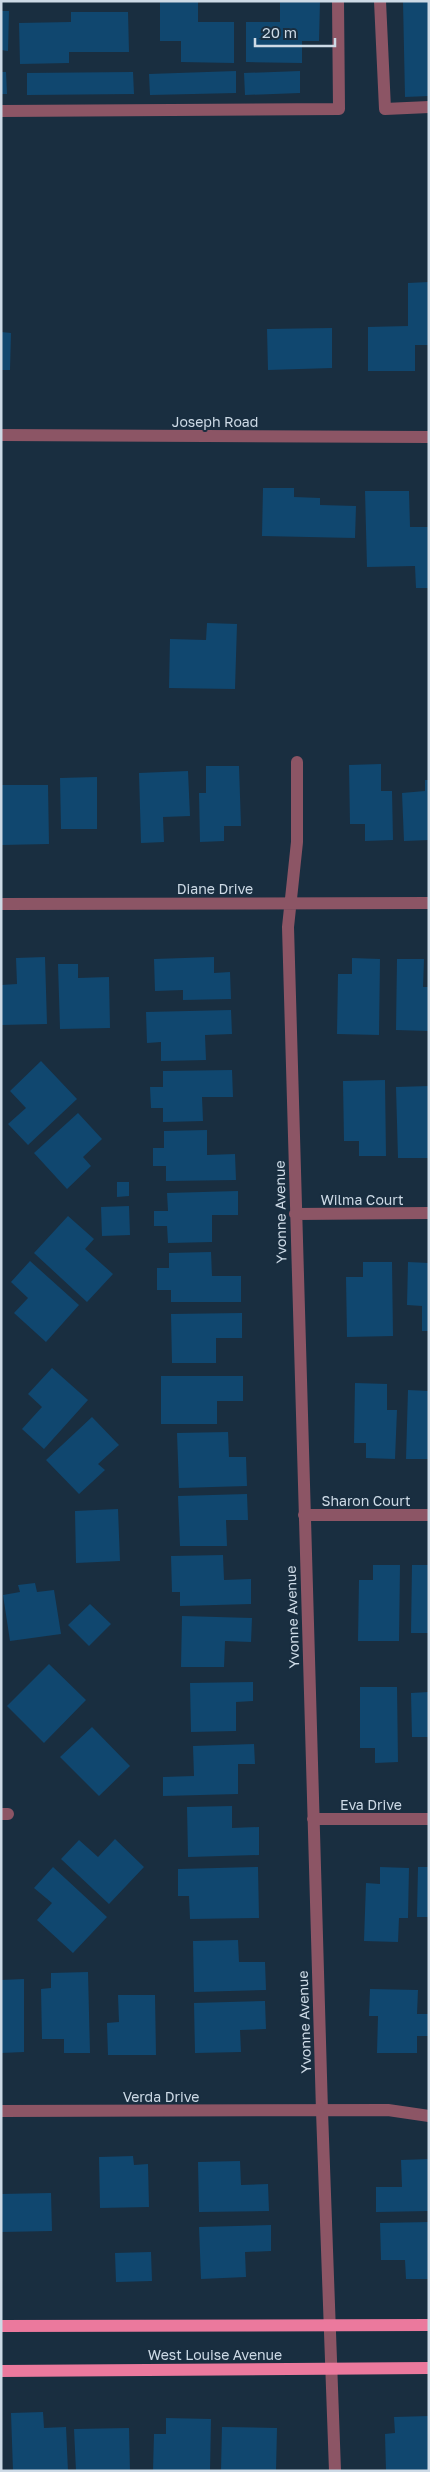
<svg xmlns="http://www.w3.org/2000/svg" width="430" height="2472" viewBox="0 0 430 2472" font-family="'Golos Text',sans-serif">
  <style>
    .building { fill: #10476f }
    .lines { fill: none; stroke-linecap: round; stroke-linejoin: round }
    .minor { stroke: #8c5565; stroke-width: 12 }
    .major { stroke: #eb799d; stroke-width: 12 }
    .labels { text-anchor: middle; dominant-baseline: central; stroke-width: 4; stroke-linejoin: round; paint-order: stroke }
    .street-label { font-size: 14px; fill: #cddae6; stroke: #192e40 }
  </style>
  <rect width="100%" height="100%" fill="#192e40"/>
  <!-- building -->
  <path class="building" d="M160,1H198V22H234V63L181,62V41H160Z
    M280,1H320L319,41H302V63L246,62V22H280Z
    M403,1H429V96L405,97Z
    M1,11H9L8,51L1,50Z
    M71,12H128L129,52H69V63L20,64L19,23L71,22Z
    M236,71V93L150,95L149,74Z
    M300,71V93L245,95L244,73Z
    M1,72H6L7,94H1Z
    M133,72L134,94L27,95V73Z
    M429,282V345H415V371H368V327L408,326V283Z
    M332,328V368L268,370L267,329Z
    M1,332L11,333L10,370H1Z
    M263,488H294V497L320,498V505L356,506L355,538L262,536Z
    M365,491H409L410,527H429V588H416L415,566L367,567Z
    M207,623L237,624L235,689L169,688L170,639L206,640Z
    M381,764V791H392L393,840L365,841V824H350L349,765Z
    M206,766H239L241,826H224V841L200,842L199,793H206Z
    M188,771L190,816L163,817L164,842L141,843L139,773Z
    M97,777V829H61L60,778Z
    M425,780H429V840L404,841L402,793L425,791Z
    M1,785H48L49,844L1,845Z
    M45,957L47,1024L1,1025V985L17,984L16,958Z
    M214,957V973L230,972L231,999L183,1000V990L155,991L154,959Z
    M352,958L380,959L379,1035L337,1034L338,974H352Z
    M397,959H424L423,987H429V1031L396,1030Z
    M58,964H78V978L109,977L110,1028L60,1029Z
    M231,1010L232,1034L205,1035L206,1060L161,1061V1042L147,1043L146,1012Z
    M41,1061L77,1099L28,1145L8,1124L26,1108L10,1091Z
    M232,1070L233,1097H202L203,1121L163,1122V1108H151L150,1087H163V1071Z
    M385,1080L386,1156H359V1141H344L343,1081Z
    M429,1086V1158H398L396,1087Z
    M78,1113L102,1139L83,1157L91,1166L67,1189L34,1153Z
    M207,1130V1155L235,1154L236,1180L166,1181V1166H153V1148H164V1131Z
    M117,1182H129V1196L117,1197Z
    M238,1191V1215H212V1242L168,1243L167,1226H154V1211H168L167,1193Z
    M129,1206L130,1235L102,1236L101,1207Z
    M68,1216L94,1239L85,1249L113,1274L87,1302L34,1253Z
    M211,1252L212,1276H241V1302H171V1290H157V1268H169V1253Z
    M30,1261L79,1305L46,1342L14,1313L28,1298L11,1282Z
    M363,1262H392L393,1336L347,1337L346,1277H363Z
    M408,1262L429,1263V1331H422V1306L407,1305Z
    M242,1313V1338H216V1363H172L171,1314Z
    M52,1368L88,1400L44,1449L22,1429L42,1407L28,1394Z
    M161,1376H243V1401H217V1424H161Z
    M355,1383L387,1384V1410H397L395,1459L366,1458V1443H354Z
    M408,1390L429,1391V1459H406Z
    M92,1417L119,1445L98,1464L105,1470L79,1494L46,1460Z
    M228,1432L229,1457H246L247,1486L179,1488L177,1433Z
    M247,1494L248,1520H226L227,1546H180L178,1496Z
    M118,1509L120,1561L76,1563L75,1511Z
    M223,1555L224,1580L251,1579V1604L180,1606V1592H172L171,1556Z
    M373,1565H400L399,1641H358L359,1580H373Z
    M412,1565H429V1633H411Z
    M35,1583L37,1592L54,1590L61,1634L10,1641L3,1595L20,1592L18,1585Z
    M90,1604L111,1624L89,1646L68,1625Z
    M182,1616L252,1618L251,1642L225,1641L224,1667H181Z
    M49,1664L86,1700L44,1743L7,1706Z
    M253,1682V1701L236,1702V1731L191,1732L190,1683Z
    M360,1687H397L398,1762L375,1763V1748H360Z
    M429,1692V1737H412L411,1693Z
    M92,1727L130,1766L99,1796L60,1757Z
    M254,1744L255,1764H238V1794L163,1796V1777L194,1776L193,1746Z
    M232,1806V1828L259,1827V1855L188,1857L187,1807Z
    M115,1839L144,1867L109,1904L61,1859L79,1840L98,1857Z
    M53,1867L107,1917L73,1953L37,1920L52,1903L34,1888Z
    M258,1867L259,1918L190,1919L189,1896H178V1869Z
    M380,1867L409,1868L408,1918H399L398,1942L364,1941L366,1883L380,1884Z
    M418,1867H429V1917H417Z
    M238,1940L239,1962H265L266,1990L194,1992L193,1941Z
    M88,1972L90,2053H64V2039H42L41,1989L51,1988V1973Z
    M24,1979V2052L1,2053V1980Z
    M370,1989L418,1990L417,2014H428V2036H417V2053H377L378,2016H369Z
    M118,1995H155L156,2055H108L107,2023L119,2022Z
    M265,2001L266,2029L240,2030L241,2052L195,2053L194,2003Z
    M133,2156L134,2165L148,2164L149,2207L100,2208L99,2157Z
    M429,2159V2211L376,2212V2187H402L401,2160Z
    M240,2161L241,2185L268,2184L269,2211L199,2212L198,2162Z
    M51,2193L52,2231L1,2232V2194Z
    M429,2222V2279H406L405,2260H381L380,2223Z
    M271,2225V2251L245,2252L246,2277L201,2279L199,2227Z
    M151,2252L152,2281L116,2282L115,2253Z
    M43,2412L44,2428L66,2427L68,2471H13L11,2413Z
    M429,2416V2471H386L385,2434L395,2433L394,2417Z
    M166,2418L211,2419L210,2471H153L154,2434H166Z
    M222,2427L277,2428L276,2471H221Z
    M129,2428L130,2471H76L74,2429Z"/>
  <g class="lines">
    <!-- minor -->
    <path class="minor" d="M380,1L385,109L429,107
      M1,111L339,109L338,1
      M1,435L429,437
      M297,762V842L288,927L322,2111L335,2471
      M1,904L429,903
      M295,1214L429,1213
      M304,1515H429
      M1,1814H8
      M313,1819H429
      M1,2111L388,2110L429,2116"/>
    <!-- major -->
    <path class="major" d="M1,2326L429,2325
      M1,2371L429,2368"/>
  </g>
  <g class="labels">
    <!-- street labels -->
    <g class="street-label">
      <text x="215" y="421">Joseph Road</text>
      <text x="215" y="888">Diane Drive</text>
      <text x="362" y="1199">Wilma Court</text>
      <text transform="translate(280 1212) rotate(-91)">Yvonne Avenue</text>
      <text x="366" y="1500">Sharon Court</text>
      <text transform="translate(292 1617) rotate(-92)">Yvonne Avenue</text>
      <text x="371" y="1804">Eva Drive</text>
      <text transform="translate(304 2022) rotate(-92)">Yvonne Avenue</text>
      <text x="161" y="2096">Verda Drive</text>
      <text x="215" y="2354">West Louise Avenue</text>
    </g>
  </g>
  <!-- border -->
  <rect width="430" height="2472" fill="none" stroke="#cddae6" stroke-width="5"/>
  <!-- scale -->
  <path d="M255 38v8h80v-8" fill="none" stroke="#cddae6" stroke-width="2.5"/>
  <text x="262" y="38" font-size="15" fill="#cddae6" stroke="#192e40" stroke-width="4" paint-order="stroke">20 m</text>
</svg>
